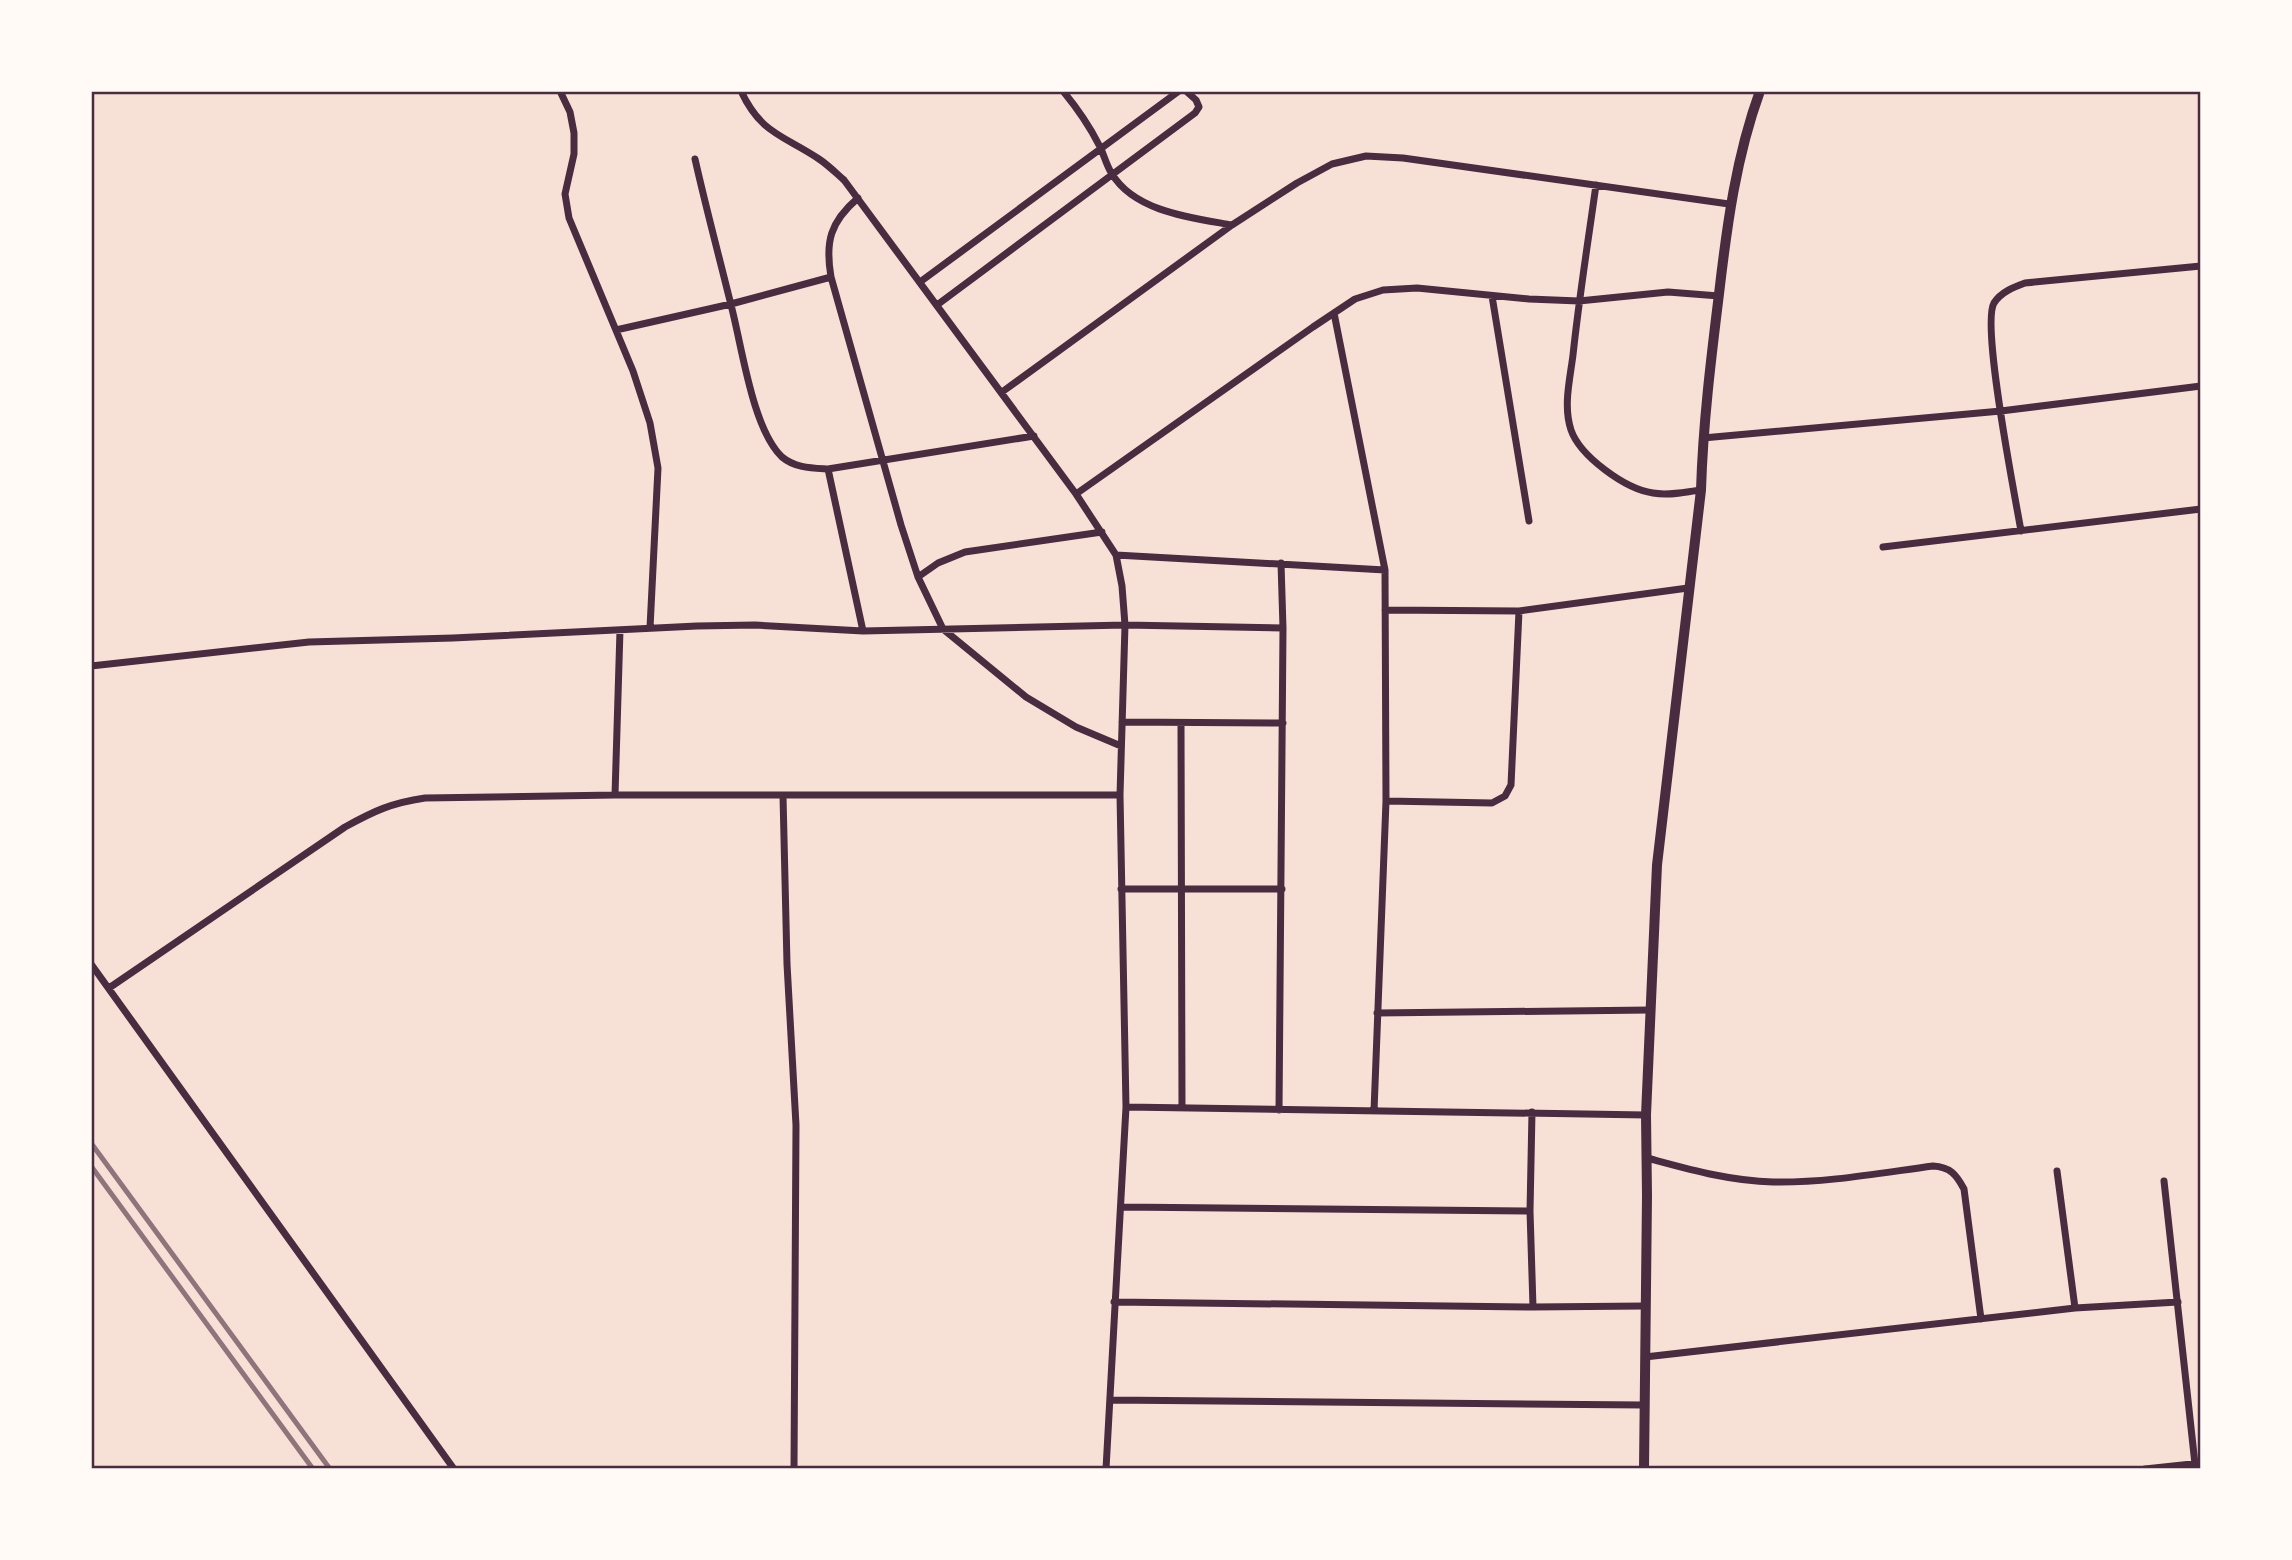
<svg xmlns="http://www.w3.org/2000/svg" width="2292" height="1560" viewBox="0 0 2292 1560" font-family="'Sofia Sans Condensed',sans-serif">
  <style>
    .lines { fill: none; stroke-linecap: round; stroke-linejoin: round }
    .minor { stroke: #4a2c40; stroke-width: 7 }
    .tertiary { stroke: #4a2c40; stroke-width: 10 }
    .rail { stroke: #8f747c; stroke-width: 5 }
    .neatline { fill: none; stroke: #4a2c40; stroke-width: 2.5 }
  </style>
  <rect width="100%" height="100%" fill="#f7e1d7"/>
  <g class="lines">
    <!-- minor -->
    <path class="minor" d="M560,91L570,112L574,133V154L565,194L569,218L633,371L650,423L658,468L650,628
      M741,91C761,134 783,135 819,159C828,165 836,173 844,180L1076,494L1116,555L1122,586L1125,625L1120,795L1126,1107
      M1063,91C1077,108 1089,125 1099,145C1104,154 1106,165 1112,174C1135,212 1193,218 1232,225
      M695,159C706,208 719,256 731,305C742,346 752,428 782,457C795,468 812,468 828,469L1034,436
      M1596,185C1588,242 1579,298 1573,355C1570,379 1563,406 1571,430C1580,456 1625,489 1653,493C1669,496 1684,492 1701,490
      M858,198C830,222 825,242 831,277L901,525L918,577L943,629L1026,697L1076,727L1121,746
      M920,282L1179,91
      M1492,296L1529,521
      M937,305L1195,113L1199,107L1196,100L1186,91
      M1334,313L1385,570
      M616,330L731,304L831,277
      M1002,392L1232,225L1297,183L1332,164L1366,156L1403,158L1729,204
      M1703,438L2001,411L2201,386
      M828,469L863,631
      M1076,494L1313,327L1355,299L1383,290L1417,288L1529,299L1579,301L1668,292L1719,296
      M2021,531C2015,496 1981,325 1994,303C2001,292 2014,287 2025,283L2201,266
      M1883,547L2201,509
      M1116,555L1385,570L1386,801L1374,1111
      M918,577L938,563L965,552L1102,532
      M1385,610L1519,611L1688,588
      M91,666L309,642L453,638L697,626L755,625L863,631L1125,625L1283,628
      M1122,722L1283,723
      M1181,723L1182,1108
      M615,795L620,630
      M783,796L787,964L796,1125L794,1469
      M1386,801L1492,803L1505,796L1511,785L1519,611
      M1121,889H1282
      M91,964L454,1469
      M109,988L345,827C374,811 391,803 425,798L615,795H1120
      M1377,1013L1650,1010
      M1279,1110L1283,628L1281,563
      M1532,1112L1530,1211L1533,1307
      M1647,1158C1688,1169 1729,1181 1773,1182C1826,1183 1880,1173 1933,1166C1950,1167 1956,1174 1964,1189L1981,1319
      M2057,1171L2075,1308
      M2164,1181L2195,1464
      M1122,1207L1530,1211
      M1114,1302L1533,1307L1644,1306
      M1645,1357L2075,1308L2178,1302
      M1110,1400L1643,1405
      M1106,1469L1126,1107L1646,1115
      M2145,1469L2201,1463"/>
    <!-- tertiary -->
    <path class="tertiary" d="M1644,1469L1647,1196L1646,1115L1657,865L1701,490C1703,424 1711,359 1719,294C1727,225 1736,157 1760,91"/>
    <!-- rail -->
    <path class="rail" d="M91,1143L330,1469
      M91,1166L313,1469"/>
  </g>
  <!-- border -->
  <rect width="2292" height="1560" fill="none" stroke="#fffaf5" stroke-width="186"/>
  <rect x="93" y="93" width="2106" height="1374" class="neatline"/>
</svg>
